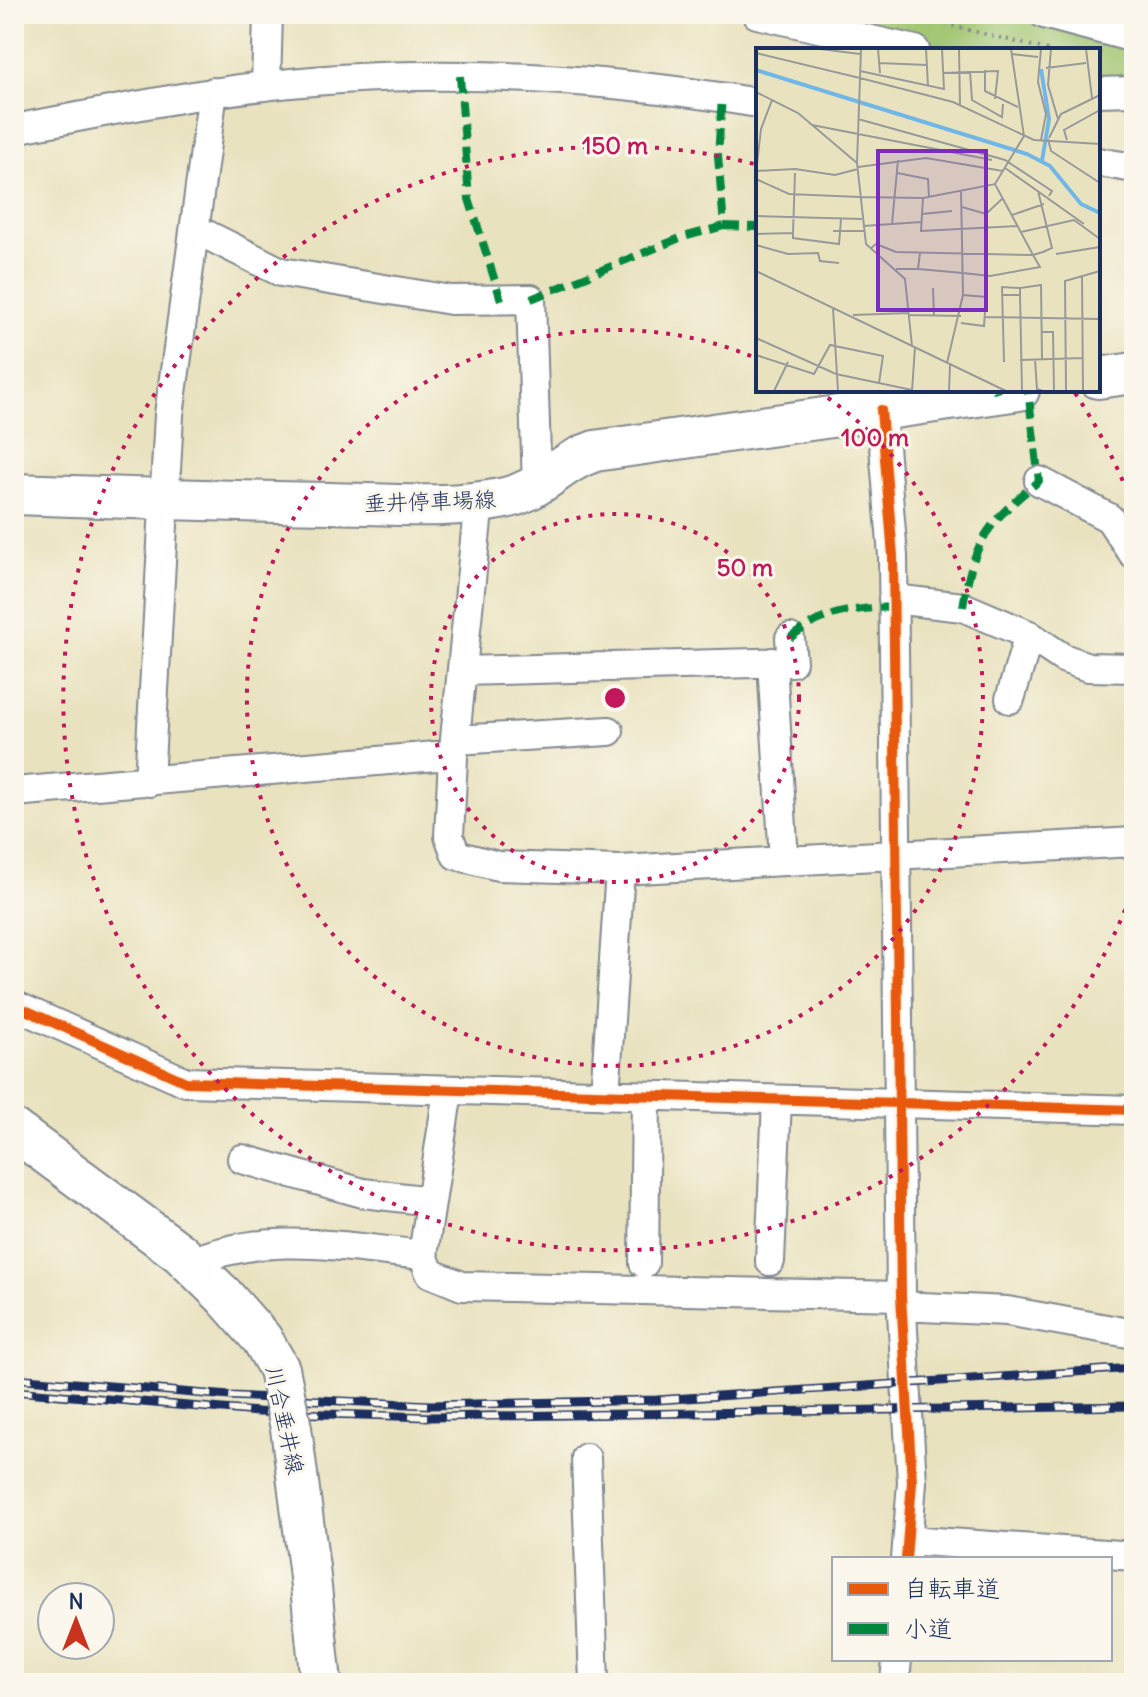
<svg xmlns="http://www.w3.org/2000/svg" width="1148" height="1697" viewBox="0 0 1148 1697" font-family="Delius,'Klee One',sans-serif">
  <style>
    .park { fill: #9fc46e; stroke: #5d7a66; stroke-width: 2 }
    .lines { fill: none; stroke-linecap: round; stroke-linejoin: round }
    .street-casing { stroke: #82888e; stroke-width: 32 }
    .secondary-casing { stroke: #82888e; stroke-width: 44 }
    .path { stroke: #82888e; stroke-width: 4; stroke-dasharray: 2 6; stroke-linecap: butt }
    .street { stroke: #fff; stroke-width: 28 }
    .secondary { stroke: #fff; stroke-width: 40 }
    .rail-casing { stroke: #1b2f5e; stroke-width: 9 }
    .rail { stroke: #fbf7ec; stroke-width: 6; stroke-dasharray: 18; stroke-linecap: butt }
    .secondary-bridge-casing { stroke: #82888e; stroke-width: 44; stroke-linecap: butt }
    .secondary-bridge { stroke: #fff; stroke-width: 40 }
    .quiet { stroke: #00873e; stroke-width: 8; stroke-dasharray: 16 8; stroke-linecap: butt }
    .cycleway-casing { stroke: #fbf7ec; stroke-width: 15 }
    .cycleway { stroke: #e8590c; stroke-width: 10 }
    .ring { fill: none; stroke: #c2185b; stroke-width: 4; stroke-dasharray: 4 8 }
    .labels { text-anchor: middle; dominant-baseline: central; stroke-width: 6; stroke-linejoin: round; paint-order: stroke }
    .street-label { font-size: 22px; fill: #1b2f5e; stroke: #fbf7ec }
    .inset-river { fill: none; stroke: #70b7e7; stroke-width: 4 }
    .inset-road { fill: none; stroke: #979a98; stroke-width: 2 }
    .view { fill: #7b2cbf; fill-opacity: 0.15; stroke: #7b2cbf; stroke-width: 4 }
    .inset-edge { fill: none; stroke: #1b2f5e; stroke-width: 4 }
    .centre { fill: #c2185b; stroke: #fbf7ec; stroke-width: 4 }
    .ring-label { font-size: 24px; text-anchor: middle; font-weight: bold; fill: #c2185b; stroke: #fbf7ec; stroke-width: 6; stroke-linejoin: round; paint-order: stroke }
  </style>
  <rect width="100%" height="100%" fill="#fbf7ec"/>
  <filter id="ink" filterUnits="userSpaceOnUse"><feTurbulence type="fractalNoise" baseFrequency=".0125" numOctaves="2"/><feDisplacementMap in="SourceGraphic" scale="16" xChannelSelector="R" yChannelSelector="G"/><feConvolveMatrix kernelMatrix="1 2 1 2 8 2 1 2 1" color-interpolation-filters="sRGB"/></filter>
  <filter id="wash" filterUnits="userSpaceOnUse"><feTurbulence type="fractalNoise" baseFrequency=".006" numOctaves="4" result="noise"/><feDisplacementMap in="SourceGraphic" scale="32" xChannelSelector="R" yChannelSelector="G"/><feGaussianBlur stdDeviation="1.8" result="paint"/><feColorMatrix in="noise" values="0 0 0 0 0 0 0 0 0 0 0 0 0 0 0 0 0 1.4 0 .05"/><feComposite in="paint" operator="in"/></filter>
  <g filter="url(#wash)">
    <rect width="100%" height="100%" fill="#e9e2bf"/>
    <!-- park -->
    <path class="park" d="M779,14H1020L1134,44V85L1098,87V50H932Z"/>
  </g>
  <g filter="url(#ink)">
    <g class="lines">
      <!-- street casing -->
      <g class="street-casing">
        <path id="street" d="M757,14L915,50
          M1044,14L1134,38
          M266,86L268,14
          M1098,92L1134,91
          M14,129C80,117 146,103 212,93C391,65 580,73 758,103
          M1098,162L1134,168
          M195,229L281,272L451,300L531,299L537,487
          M881,410L893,556L901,1296L912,1482L906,1559
          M1039,481L1109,518L1134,555
          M479,501L453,758L449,836L456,855L498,866L620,870L1134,842
          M893,599L963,607L1029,635L1063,658L1088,667L1134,668
          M772,662L784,861
          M462,671L792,662L790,638
          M1010,699L1029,635
          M455,740L609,731
          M149,782L169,415L213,92
          M14,792L436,756L453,758
          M14,1005L186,1082L1134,1110
          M605,1095L620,870
          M242,1159L363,1193L431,1201
          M423,1255L430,1273L462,1286L901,1296
          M770,1261L777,1100
          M190,1263C266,1230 343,1247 423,1255L448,1091
          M644,1263L646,1096
          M901,1306L1007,1311L1134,1334
          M586,1458L594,1683
          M908,1540L1134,1556
          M895,1683L897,1659"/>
      </g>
      <!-- secondary casing -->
      <g class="secondary-casing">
        <path id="secondary" d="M1098,378L1134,373
          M14,494C119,498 224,501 330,503C387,504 449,510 505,498C543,490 558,463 595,451L1019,390
          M14,1130L180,1253L223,1295
          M309,1568L321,1683"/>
      </g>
      <!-- path -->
      <path class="path" d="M906,14L1048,50"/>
      <!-- street -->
      <use href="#street" class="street"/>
      <!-- secondary -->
      <use href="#secondary" class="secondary"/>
      <!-- rail casing -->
      <g class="rail-casing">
        <path id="rail" d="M14,1378L230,1396L431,1405L657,1400L1134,1368
          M14,1391L258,1412L431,1417L1134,1406"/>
      </g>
      <!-- rail -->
      <use href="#rail" class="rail"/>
      <!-- secondary-bridge casing -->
      <g class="secondary-bridge-casing">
        <path id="secondary-bridge" d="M223,1295L262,1339L279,1369L291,1428L309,1568"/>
      </g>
      <!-- secondary-bridge -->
      <use href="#secondary-bridge" class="secondary-bridge"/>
      <!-- quiet -->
      <path class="quiet" d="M460,76L469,199L501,300
        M724,226L758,227
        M531,299L680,238L724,226L718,156L722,97
        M996,390L997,393
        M963,607C973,541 988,522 1039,481L1028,390
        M790,638C824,611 851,609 893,607"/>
      <!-- cycleway casing -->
      <g class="cycleway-casing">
        <path id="cycleway" d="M881,410L893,556L901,1296L912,1482L906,1559
          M14,1005L186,1082L1134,1110"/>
      </g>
      <!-- cycleway -->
      <use href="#cycleway" class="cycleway"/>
    </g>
  </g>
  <!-- distance rings -->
  <g class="ring">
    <circle cx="615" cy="698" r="184"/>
    <path d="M818 391A368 368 0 1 1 756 358"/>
    <path d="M1134 887A552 552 0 1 1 758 165M1075 393A552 552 0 0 1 1134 509"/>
  </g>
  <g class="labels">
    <!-- street labels -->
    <g class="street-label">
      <text transform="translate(430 501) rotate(-2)">垂井停車場線</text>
      <text transform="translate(285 1420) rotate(78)">川合垂井線</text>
    </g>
  </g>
  <!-- overview -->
  <g transform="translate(756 48)">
    <rect width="344" height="344" fill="#e9e2bf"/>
    <path class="inset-river" d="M285,21L293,71L286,113M0,22L271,106L294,118L325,156L344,165"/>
    <path class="inset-road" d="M64,1L104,6M105,1L104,30L197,54L278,92L344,96M122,1L124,25M170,1L172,38M203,1L204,57M295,1L292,37L302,71M330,1L336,50M0,5L104,30L101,115L110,196L149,231L156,298M256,6L282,9M123,15L171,17M290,20L330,15M229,22V43L262,59M104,23L188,41L186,1M214,23L216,52L246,69L247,56M187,25L242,23L239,51M0,44L42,65L101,115M102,71L249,112L296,143L293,148M56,77L236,112M293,90L305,66L344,47M292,91L295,103L344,135M285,92L290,66L282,34L285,1M311,92L308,82L344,62M102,119L170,110L247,123M249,120L328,176M0,123L39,121L79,127L102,121M0,125L5,81L16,52M141,125L172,131L173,149M0,131L33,146L104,149M239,136L268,88L255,1M282,143L296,200L287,204M104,149L167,150L239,136L277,207L287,204M167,150L165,183L262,178M206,159L230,166L247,150M166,166L196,163M256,167L288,156M0,168L106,171M136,176L142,112M107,178L165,174M77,183H108M265,184L318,172L344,191M37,185L39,125M0,186L37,185V190L83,196L85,171M0,197L32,206L62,205L64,213L83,215M114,201L120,196L140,204L277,207L284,219L234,228L207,225M300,206L344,199M140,221H162L164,205M162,221L207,225M0,223L250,343M326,228L327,343M177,240L178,268M246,247H264V240L285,237L286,311M264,247L266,343M77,260L82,343M97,267L153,265M153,267L205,268M229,269L344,271M205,275L228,278L230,249L207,247M285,284H297L298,343M0,290L80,326L156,342M0,307L58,326L74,297L127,308L123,335M279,311L281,341L287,343M264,312L327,310M248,314L246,239L264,240M191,315L207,247L205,142M18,343L32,314M156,343L159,299M193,343L194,317M310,343L309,233L344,223"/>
    <path class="view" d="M122,103H230V262H122Z"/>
    <rect width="344" height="344" class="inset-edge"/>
  </g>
  <circle cx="615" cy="698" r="12" class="centre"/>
  <g class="ring-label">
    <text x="615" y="154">150 m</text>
    <text x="875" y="446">100 m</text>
    <text x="745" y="576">50 m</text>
  </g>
  <!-- margin -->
  <rect width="1148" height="1697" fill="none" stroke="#fbf7ec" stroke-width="48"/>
  <!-- legend -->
  <rect x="832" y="1557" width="280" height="104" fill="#fbf7ec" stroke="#a1a7b3" stroke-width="2"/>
  <rect x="848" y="1583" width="40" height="12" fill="#e8590c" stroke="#a1a7b3" stroke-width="2"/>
  <text x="904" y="1597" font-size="24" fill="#1b2f5e">自転車道</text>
  <rect x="848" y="1623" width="40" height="12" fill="#00873e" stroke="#a1a7b3" stroke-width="2"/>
  <text x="904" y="1637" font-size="24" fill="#1b2f5e">小道</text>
  <!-- north arrow -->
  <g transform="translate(76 1621)"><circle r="38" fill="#fbf7ec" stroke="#a1a7b3" stroke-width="2"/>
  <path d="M0-6L14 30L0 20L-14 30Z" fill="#c8321e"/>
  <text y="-12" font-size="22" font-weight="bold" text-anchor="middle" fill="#1b2f5e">N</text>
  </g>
</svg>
